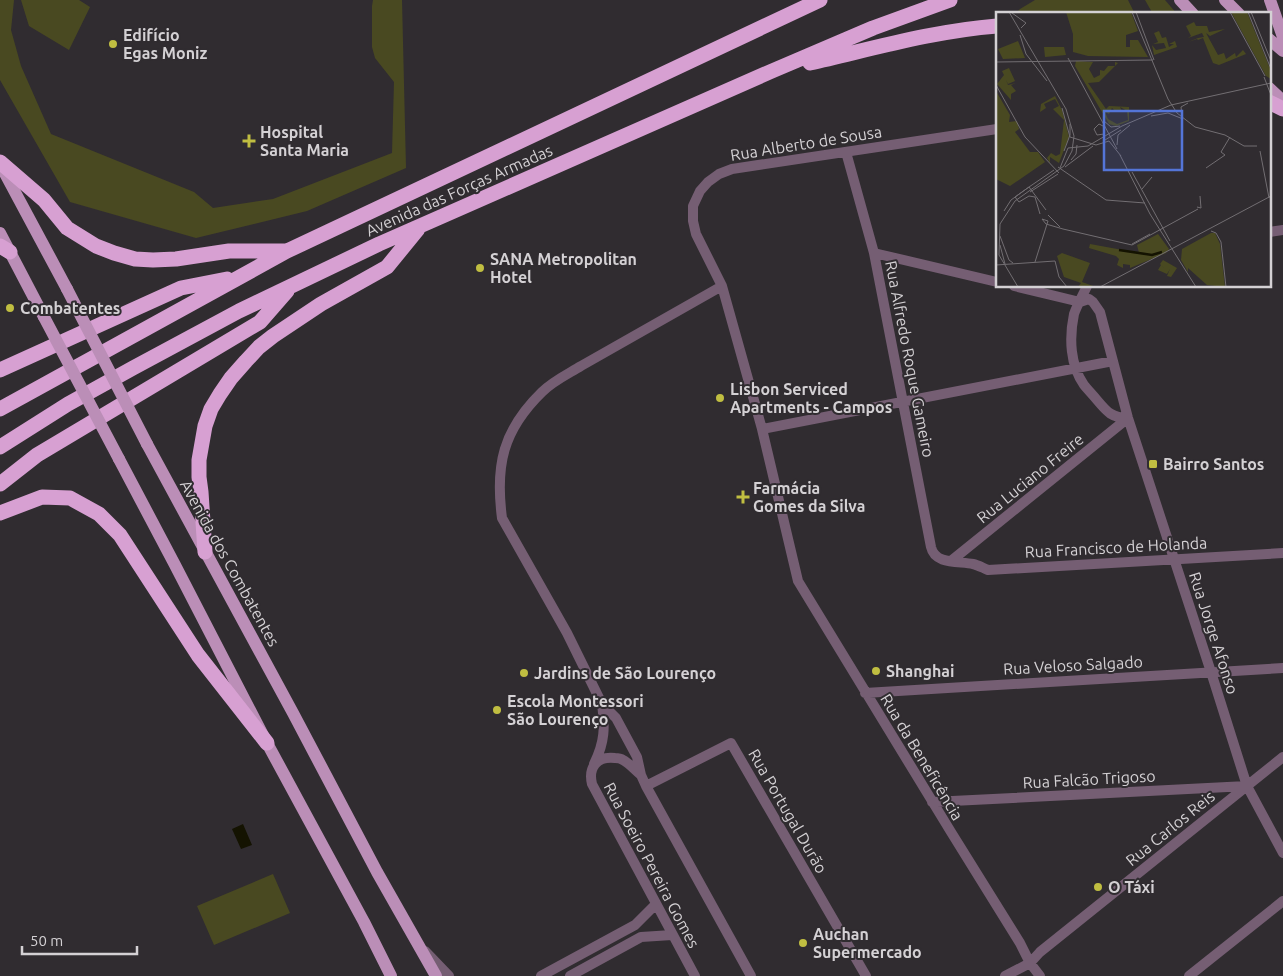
<svg xmlns="http://www.w3.org/2000/svg" width="1283" height="976" viewBox="0 0 1283 976" font-family="Ubuntu,sans-serif">
  <style>
    .green { fill: #494921 }
    .water { fill: #141301 }
    .lines { fill: none; stroke-linecap: round; stroke-linejoin: round }
    .street { stroke: #755e73; stroke-width: 10 }
    .primary { stroke: #bb8eb7; stroke-width: 12 }
    .highway { stroke: #d7a0d2; stroke-width: 15 }
    .primary-bridge { stroke: #bb8eb7; stroke-width: 12 }
    .poi-dot { fill: #c0be41; stroke: #302c30; stroke-width: 2 }
    .labels { text-anchor: middle; dominant-baseline: central; stroke-width: 4; stroke-linejoin: round; paint-order: stroke }
    .poi-label { font-size: 16px; font-weight: bold; fill: #d4d1d4; stroke: #302c30; text-anchor: start }
    .street-label { font-size: 16px; fill: #d4d1d4; stroke: #302c30 }
    .inset-river { fill: none; stroke: #141301; stroke-width: 2.5 }
    .inset-road { fill: none; stroke: #726e72; stroke-width: 1 }
    .view { fill: #5475d7; fill-opacity: 0.15; stroke: #5475d7; stroke-width: 2.5 }
    .inset-edge { fill: none; stroke: #d4d1d4; stroke-width: 2.5 }
  </style>
  <rect width="100%" height="100%" fill="#302c30"/>
  <!-- green -->
  <path class="green" d="M0,0H14L11,30L21,66L51,134L194,192L213,208L273,199L392,153L394,82L375,58L372,47V6L373,0H402L406,168L307,211L196,238L70,202L0,80Z
    M21,0H79L90,7L69,50L29,26Z
    M1035,0H1128L1135,14H1015L1020,9Z
    M1145,0H1165L1177,14H1153Z
    M273,874L290,913L214,945L197,906Z"/>
  <!-- water -->
  <path class="water" d="M243,824L252,845L241,849L232,829Z"/>
  <g class="lines">
    <!-- street -->
    <path class="street" d="M997,129L732,169L719,174L708,182L700,191L693,206V221L696,234L722,286L762,429L798,581L951,832L1020,943L1030,963L1040,976
      M846,152L874,253L931,547C935,565 959,561 973,564C978,565 983,568 988,570L1283,553
      M1269,232L1283,230
      M874,253L997,282
      M722,286L581,366C568,374 553,381 542,392C503,430 495,465 502,518L567,633L602,704L616,718L637,757L641,775L646,786L751,976
      M1014,286L1080,302
      M1087,286C1083,295 1077,305 1074,314C1069,338 1070,365 1084,385C1088,390 1093,395 1097,400C1107,412 1112,418 1128,418
      M1080,302L1089,299L1093,302L1100,312L1128,418L1211,672L1247,786L1283,853
      M762,429L1113,361
      M951,561L1128,418
      M865,693L1283,668
      M594,764C605,742 605,727 602,704
      M641,775C635,770 629,763 623,760C620,758 618,758 615,758C597,756 588,767 592,784L695,976
      M646,786L731,743L866,976
      M932,802L1247,786
      M425,951L449,976
      M541,976L635,925L656,904
      M570,976L641,937L672,935
      M1005,976L1030,963L1040,952L1283,757
      M1189,976L1283,901"/>
    <!-- primary -->
    <path class="primary" d="M1180,0L1193,14
      M1225,0L1239,14
      M1270,0L1283,37
      M1269,39L1283,51
      M1269,88L1283,101
      M1,166L67,289
      M0,233L44,317
      M147,444L293,713L377,872L436,976
      M119,459L175,565L267,743L364,922L391,976"/>
    <!-- highway -->
    <path class="highway" d="M810,63C872,49 933,31 997,26
      M1269,102L1283,109
      M0,162L44,200L67,228L96,246L114,253L135,259L153,260L176,259L229,251H285
      M0,246L10,252
      M0,370L181,288L227,279
      M0,409L287,251L820,0
      M0,447L68,404L133,368L239,311L379,244L772,71L873,28L950,0
      M0,484L37,455L260,322L287,291
      M0,513L42,497L70,498L99,514L120,535L198,655L267,743
      M205,552L201,492L199,477V460L205,426L211,409L220,394L231,378L246,361L259,347L273,336L321,304L387,267L418,229"/>
    <!-- primary-bridge -->
    <path class="primary-bridge" d="M67,289L147,444
      M44,317L119,459"/>
  </g>
  <!-- markers -->
  <g class="poi-dot">
    <circle cx="113" cy="44" r="5"/>
    <path d="M246.5 133.5h5v5h5v5h-5v5h-5v-5h-5v-5h5z"/>
    <circle cx="480" cy="268" r="5"/>
    <circle cx="10" cy="308" r="5"/>
    <circle cx="720" cy="398" r="5"/>
    <rect x="1148" y="459" width="10" height="10" rx="2.5"/>
    <path d="M740.5 489.5h5v5h5v5h-5v5h-5v-5h-5v-5h5z"/>
    <circle cx="876" cy="671" r="5"/>
    <circle cx="524" cy="673" r="5"/>
    <circle cx="497" cy="710" r="5"/>
    <circle cx="1098" cy="887" r="5"/>
    <circle cx="803" cy="943" r="5"/>
  </g>
  <g class="labels">
    <!-- poi labels -->
    <g class="poi-label">
      <text x="123" y="35">Edifício<tspan x="123" dy="18">Egas Moniz</tspan></text>
      <text x="260" y="132">Hospital<tspan x="260" dy="18">Santa Maria</tspan></text>
      <text x="490" y="259">SANA Metropolitan<tspan x="490" dy="18">Hotel</tspan></text>
      <text x="20" y="308">Combatentes</text>
      <text x="730" y="389">Lisbon Serviced<tspan x="730" dy="18">Apartments - Campos</tspan></text>
      <text x="1163" y="464">Bairro Santos</text>
      <text x="753" y="488">Farmácia<tspan x="753" dy="18">Gomes da Silva</tspan></text>
      <text x="886" y="671">Shanghai</text>
      <text x="534" y="673">Jardins de São Lourenço</text>
      <text x="507" y="701">Escola Montessori<tspan x="507" dy="18">São Lourenço</tspan></text>
      <text x="1108" y="887">O Táxi</text>
      <text x="813" y="934">Auchan<tspan x="813" dy="18">Supermercado</tspan></text>
    </g>
    <!-- street labels -->
    <g class="street-label">
      <text transform="translate(806 143) rotate(-9)">Rua Alberto de Sousa</text>
      <text transform="translate(459 190) rotate(-24)">Avenida das Forças Armadas</text>
      <text transform="translate(910 359) rotate(79)">Rua Alfredo Roque Gameiro</text>
      <text transform="translate(1030 478) rotate(-39)">Rua Luciano Freire</text>
      <text transform="translate(1116 547) rotate(-3)">Rua Francisco de Holanda</text>
      <text transform="translate(230 563) rotate(61)">Avenida dos Combatentes</text>
      <text transform="translate(1214 633) rotate(72)">Rua Jorge Afonso</text>
      <text transform="translate(1073 665) rotate(-3)">Rua Veloso Salgado</text>
      <text transform="translate(922 757) rotate(59)">Rua da Beneficência</text>
      <text transform="translate(1089 779) rotate(-3)">Rua Falcão Trigoso</text>
      <text transform="translate(788 811) rotate(60)">Rua Portugal Durão</text>
      <text transform="translate(1170 828) rotate(-39)">Rua Carlos Reis</text>
      <text transform="translate(652 865) rotate(62)">Rua Soeiro Pereira Gomes</text>
    </g>
  </g>
  <!-- overview -->
  <g transform="translate(996 12)">
    <rect width="275" height="275" fill="#302c30"/>
    <path d="M70,0H135L142,19L130,23V35H134V28H142L152,45L92,44L77,40V22ZM235,0H251L275,59V67L270,64ZM198,10L200,14H211L213,20L229,17L214,24L210,21L222,43L228,41L230,47L239,41L240,45L247,38L250,42L223,53L217,51L207,26L202,28L201,27L192,30L202,26L208,25L206,21L192,26L195,24L190,14ZM163,19L166,26L170,25L173,35L178,32H173L179,29L181,35L158,43L156,33L160,38L170,36L168,31L157,32L162,30L158,21ZM22,29L29,46L7,47L2,37ZM48,35H68L70,43L49,45ZM80,49L97,50L93,57L98,66L104,63V58L108,59L112,54H119V50L122,51L103,70L92,71L110,97L113,94L133,95V109L120,114L113,112L79,54ZM124,95L131,99L132,108L121,112L112,107L109,100L113,102L116,96L119,99H126ZM13,56L19,69L12,72L10,68L12,73L20,71L15,73L20,79L15,82V88L1,72L8,63L6,59ZM0,79L14,103L13,110L21,109L23,117L19,120L34,140H42L49,150L14,174L0,167ZM59,84L66,98L73,125L63,151L54,145V151L51,146L55,141L60,144L64,142L68,108L57,97L63,94L59,87L48,92L50,96L44,100L45,92ZM215,221H219L224,232L229,275L211,273L192,256V260L185,248L186,237ZM162,222L173,237L170,241L134,256V253L127,252V256L121,253L123,247L120,244L93,236L94,232L143,241L141,233ZM66,241L94,251L86,270L100,275H82L85,271L68,265L61,244ZM167,248L181,256L175,265L171,264L174,257L171,262L162,258L165,253L168,256L164,252Z" fill="#494921" fill-rule="evenodd"/>
    <path class="inset-river" d="M123,238L156,243L166,240"/>
    <path class="inset-road" d="M13,0L70,97L78,124L76,139L68,154L19,189L4,212L3,243L22,275M136,0L172,87L181,101L199,115L229,123L248,134H261M140,0L158,48M234,0L269,64M252,0L275,57M255,0L275,49M16,1L30,11L25,16M24,23L30,42L51,69M72,46L121,137M0,50L157,48M268,65L275,83M0,73L29,125L63,161M175,93L275,71M66,96L74,125L100,133L113,129L125,144M186,103L185,95L192,91M155,104L172,101L187,107M108,109L115,115L124,114M108,122L101,123L98,117L103,112L109,115M109,128L125,118M121,133L122,123L134,113M68,139L74,123V112M264,139L273,186M124,143L154,202L200,275M229,143L225,140L234,125M75,148L80,142L81,133M62,155L110,188L149,191M69,155L97,134M64,156L72,136L92,134L126,114L175,93M210,156L229,143M136,160L174,229M33,175L58,158M146,177L156,165M34,180L62,162M39,185L33,184L23,190L19,185L33,175L50,198M39,185L44,202M201,195L205,196L204,184M8,199L15,188L33,175M52,203L64,215M46,207L50,212L67,217L136,233L202,197M215,219L220,221L225,230L230,275M4,224L13,248L17,251M136,232L154,222M4,233L9,252M39,250L52,209L46,207M0,253L59,249L63,265L71,275M104,275L275,184"/>
    <path class="view" d="M108,99H186V158H108Z"/>
    <rect width="275" height="275" class="inset-edge"/>
  </g>
  <!-- scale -->
  <path d="M22 946v8h115v-8" fill="none" stroke="#d4d1d4" stroke-width="2.5"/>
  <text x="30" y="946" font-size="15" fill="#d4d1d4" stroke="#302c30" stroke-width="4" paint-order="stroke">50 m</text>
</svg>
